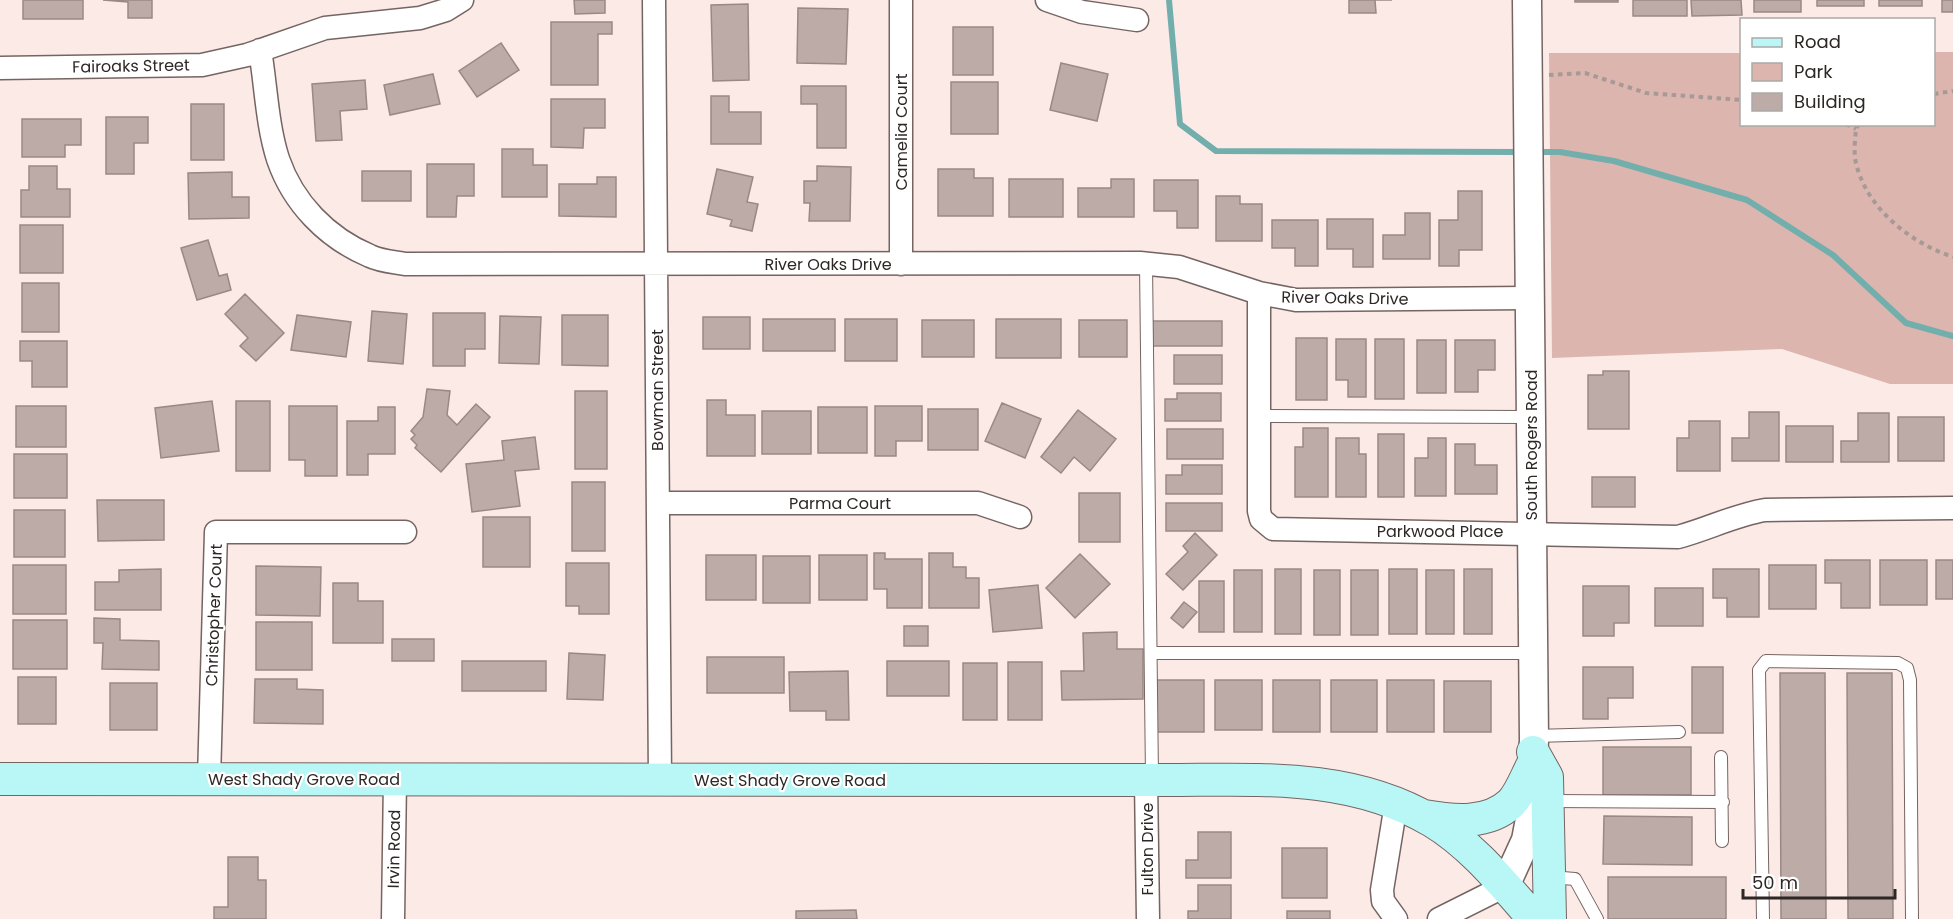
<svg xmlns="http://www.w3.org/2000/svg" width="1953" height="919" viewBox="0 0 1953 919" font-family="Poppins,sans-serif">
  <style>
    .green { fill: #dbb5ae }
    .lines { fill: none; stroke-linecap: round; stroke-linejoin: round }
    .stream { stroke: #71aeac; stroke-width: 6 }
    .building { fill: #bcaba7; stroke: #998985; stroke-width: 1.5 }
    .service-casing { stroke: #756562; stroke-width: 14 }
    .minor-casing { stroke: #756562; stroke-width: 25 }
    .tertiary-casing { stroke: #756562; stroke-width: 31 }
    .secondary-casing { stroke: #756562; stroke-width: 34 }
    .path { stroke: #a69996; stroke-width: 4; stroke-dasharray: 4.5 4.5; stroke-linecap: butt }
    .service { stroke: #fff; stroke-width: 12 }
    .minor { stroke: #fff; stroke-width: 22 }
    .tertiary { stroke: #fff; stroke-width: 28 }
    .secondary { stroke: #b8f7f6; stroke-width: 32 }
    .labels { text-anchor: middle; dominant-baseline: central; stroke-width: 4.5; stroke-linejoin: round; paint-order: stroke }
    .street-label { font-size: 16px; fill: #2d2725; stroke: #fff }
  </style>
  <rect width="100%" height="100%" fill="#fceae7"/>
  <!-- green -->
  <path class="green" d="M1934,52H1953V384H1890L1782,349L1552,358L1549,53H1741L1742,124H1934Z"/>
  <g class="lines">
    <!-- stream -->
    <path class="stream" d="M1169,0L1180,124L1216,151L1521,152
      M1537,152H1560L1614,161L1747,200L1833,255L1906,323L1953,336"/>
  </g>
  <!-- building -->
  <path class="building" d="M23,0H83V19H23Z
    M103,0H152V18H128V2Z
    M574,0H605V13L575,14Z
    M1349,0H1392H1375L1376,13H1349Z
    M1575,0H1618V2H1575Z
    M1633,0H1687V16H1633Z
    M1691,0H1741L1742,15L1692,16Z
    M1754,0H1801V12H1754Z
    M1817,0H1864V6H1817Z
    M1879,0H1922V6H1879Z
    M1942,0H1953V12H1942Z
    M748,4L749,80L713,81L711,5Z
    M798,8L848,9L846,64L797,63Z
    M551,22H612V34H598V85H551Z
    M953,27H993V75H953Z
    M501,43L519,70L477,97L459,71Z
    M1061,63L1108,74L1097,121L1050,110Z
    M433,74L440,104L390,115L384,85Z
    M365,80L367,109L340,111L342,140L316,141L312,84Z
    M951,82H998V134H951Z
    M801,86H846V148H817V104H801Z
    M711,96H729V112H761V144H711Z
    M551,99H605V128H584L583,148L551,147Z
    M191,104H224V160H191Z
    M106,117H148V143H134V174H106Z
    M22,119H81V145H65V157H22Z
    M502,149H533V165H547V197H502Z
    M427,164H474V196H457L456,217H427Z
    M29,166H57V189H70V217H21V190H29Z
    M817,166L851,167L850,221H809L810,203H804V181H817Z
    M717,169L753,177L747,202L758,204L752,231L730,226L732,220L707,214Z
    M938,169H974V178H993V216H938Z
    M362,171H411V201H362Z
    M232,172V197H249V218L189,219L188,173Z
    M597,177H616V217L559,216V184H597Z
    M1009,179H1063V217H1009Z
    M1111,179H1134V217H1078V188H1111Z
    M1154,180H1198V228H1177V211H1154Z
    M1458,191H1482V250H1459V266H1439V220H1458Z
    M1216,196H1240V204H1262V241H1216Z
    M1405,213H1430V259H1383V235H1405Z
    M1327,219H1373V267H1353V249H1327Z
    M1272,220H1318V266H1295V248H1272Z
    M20,225H63V273H20Z
    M208,240L219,276L227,274L231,290L197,300L181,248Z
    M22,283H59V332H22Z
    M245,294L284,333L256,361L240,346L248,338L225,314Z
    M372,311L407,314L403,364L368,361Z
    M433,313H485V349H465V366H433Z
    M297,315L351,322L346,357L291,350Z
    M562,315H608V366L562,365Z
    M500,316L541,317L539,364L499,363Z
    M703,317H750V349H703Z
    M763,319H835V351H763Z
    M845,319H897V361H845Z
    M996,319H1061V358H996Z
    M922,320H974V357H922Z
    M1079,320H1127V357H1079Z
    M1152,321H1222V346H1152Z
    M1296,338H1327V400H1296Z
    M1336,339H1366V397H1348V380H1336Z
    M1375,339H1404V399H1375Z
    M1417,340H1446V393H1417Z
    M1455,340H1495V370H1478V392H1455Z
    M20,341H67V387H32V361H20Z
    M1174,355H1222V384H1174Z
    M1603,371H1629V429H1588V375H1603Z
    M427,389L450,391L447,415L457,425L476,404L490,417L441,472L415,448L417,445L411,439L415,435L411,431L423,417Z
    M575,391H607V469H575Z
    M1177,393H1221V421H1165V399H1177Z
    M707,400H726V415H755V456H707Z
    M212,401L219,451L161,458L155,408Z
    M236,401H270V471H236Z
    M1002,403L1041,419L1025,458L985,441Z
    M16,406H66V447H16Z
    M289,406H337V476H305V460H289Z
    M875,406H922V441H896V456H875Z
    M378,407H395V454H368V475H347V421H378Z
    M818,407H867V453H818Z
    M928,409H978V450H928Z
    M1078,410L1116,439L1090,471L1074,457L1061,473L1041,457Z
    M762,411H811V454H762Z
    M1749,412H1779V461H1732V438H1749Z
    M1858,413H1889V462H1841V441H1858Z
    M1898,417H1944V461H1898Z
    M1689,421H1720V471H1677V438H1689Z
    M1786,426H1833V462H1786Z
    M1303,428H1328V497H1295V447H1303Z
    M1167,429H1223V459H1167Z
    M1378,434H1404V497H1378Z
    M535,437L539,469L515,471L520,506L472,512L466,464L504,460L502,441Z
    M1336,438H1359V454H1366V497H1336Z
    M1428,438H1446V496H1415V458H1428Z
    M1455,444H1475V465H1497V494H1455Z
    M14,454H67V498H14Z
    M1182,465H1222V494H1166V475H1182Z
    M1592,477H1635V507H1592Z
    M572,482H605V551H572Z
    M1079,493H1120V542H1079Z
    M97,500H164V540L98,541Z
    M1166,503H1222V531H1166Z
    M14,510H65V557H14Z
    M483,517H530V567H483Z
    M1195,533L1217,555L1183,590L1166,574L1188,552L1183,546Z
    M874,553H885V559H922V608H887V589H874Z
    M929,553H953V567H966V578H979V608H929Z
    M1080,554L1110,584L1075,618L1046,588Z
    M706,555H756V600H706Z
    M819,555H867V600H819Z
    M763,556H810V603H763Z
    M1825,560H1870V608H1841V583H1825Z
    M1880,560H1927V605H1880Z
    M1936,560H1953V599H1936Z
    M566,563H609V614H579V606H566Z
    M13,565H66V614H13Z
    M1769,565H1816V609H1769Z
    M256,566L321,567L320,616L256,615Z
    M161,569V610H95V582H119V570Z
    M1275,569H1301V634H1275Z
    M1389,569H1417V634H1389Z
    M1464,569H1492V634H1464Z
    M1713,569H1759V617H1727V598H1713Z
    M1234,570H1262V632H1234Z
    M1314,570H1340V635H1314Z
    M1351,570H1378V635H1351Z
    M1426,570H1454V634H1426Z
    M1199,581H1224V632H1199Z
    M333,583H358V601H383V643H333Z
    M1038,585L1042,628L993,632L989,590Z
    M1583,586H1629V623H1614V636H1583Z
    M1655,588H1703V626H1655Z
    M1184,602L1197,612L1183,628L1171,618Z
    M94,618L120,619V640L159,641V670L102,669L103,643H94Z
    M13,620H67V669H13Z
    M256,622H312V670H256Z
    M904,626H928V646H904Z
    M1117,632V649H1143V699L1062,700L1061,671H1084L1083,633Z
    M392,639H434V661H392Z
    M569,653L605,655L603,700L567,699Z
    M707,657H784V693H707Z
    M462,661H546V691H462Z
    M887,661H949V696H887Z
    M1008,662H1042V720H1008Z
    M963,663H997V720H963Z
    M1583,667H1633V698H1608V719H1583Z
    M1692,667H1723V733H1692Z
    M848,671L849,720H826V711H790L789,672Z
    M1780,673H1825L1826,919H1781Z
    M1847,673H1892L1893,919H1848Z
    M18,677H56V724H18Z
    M255,679H297V689L323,690V724L254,723Z
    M1157,680H1204V732H1157Z
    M1215,680H1262V730H1215Z
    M1273,680H1320V732H1273Z
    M1331,680H1377V732H1331Z
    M1387,680H1434V732H1387Z
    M1444,681H1491V732H1444Z
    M110,683H157V730H110Z
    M1603,747H1691V795H1603Z
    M1604,816L1692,817V865L1603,864Z
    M1198,832H1231V878H1186V860H1198Z
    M1282,848H1327V898H1282Z
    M228,857H258V880H266V919H214V907H228Z
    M1608,877H1726V919H1608Z
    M1198,885H1231V919H1188V911H1198Z
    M856,910L857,919H796V911Z
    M1287,911H1330V919H1287Z"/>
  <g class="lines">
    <!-- service casing -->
    <g class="service-casing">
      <path id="service" d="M1146,264L1152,778
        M1258,416L1531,417
        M1151,653H1533
        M1534,736L1679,732
        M1721,757L1722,841
        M1549,801L1723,802
        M1550,877L1575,879L1597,919
        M1763,919L1759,670L1766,661L1898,663L1907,668L1910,680L1912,919"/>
    </g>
    <!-- minor casing -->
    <g class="minor-casing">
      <path id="minor" d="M654,0L660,780
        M901,0V264
        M1047,0L1082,12L1137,20
        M260,50C266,86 267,125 278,159C293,203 327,238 370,256C380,261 394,262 405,264L1140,263L1179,267L1259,293L1296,300L1530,298
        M0,68L202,65L247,55L325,28L420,18L446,10L462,0
        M1259,293V511L1261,519L1273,529L1678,537C1708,529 1735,515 1765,510L1953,508
        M658,503H978L1020,517
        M209,779L216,532H405
        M1146,780L1148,919
        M393,919L395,779
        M1396,919L1383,901L1382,890L1396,804
        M1439,919L1505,886"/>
    </g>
    <!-- tertiary casing -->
    <g class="tertiary-casing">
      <path id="tertiary" d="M1505,886L1526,840L1530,819L1534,740L1527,0"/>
    </g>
    <!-- secondary casing -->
    <g class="secondary-casing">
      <path id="secondary" d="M1533,752L1547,777L1550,919
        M0,779L1152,780C1248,781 1346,770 1432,821C1472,845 1503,884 1534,919
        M1424,816C1453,821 1488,825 1511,803C1520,794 1526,777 1532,766"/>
    </g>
    <!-- path -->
    <path class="path" d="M1549,75L1585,73L1646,93L1742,100
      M1934,94L1953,91
      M1846,124L1856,129
      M1859,124L1856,129C1855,141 1853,155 1857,167C1869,210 1911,243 1953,257"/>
    <!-- service -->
    <use href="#service" class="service"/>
    <!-- minor -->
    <use href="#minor" class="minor"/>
    <!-- tertiary -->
    <use href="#tertiary" class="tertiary"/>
    <!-- secondary -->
    <use href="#secondary" class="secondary"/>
  </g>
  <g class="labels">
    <!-- street labels -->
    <g class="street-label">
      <text transform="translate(131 66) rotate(-1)">Fairoaks Street</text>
      <text transform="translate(901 132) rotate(-90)">Camelia Court</text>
      <text x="828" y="264">River Oaks Drive</text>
      <text transform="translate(1345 298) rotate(1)">River Oaks Drive</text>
      <text transform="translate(657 390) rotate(-90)">Bowman Street</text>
      <text transform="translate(1531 445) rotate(-90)">South Rogers Road</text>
      <text x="840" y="503">Parma Court</text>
      <text x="1440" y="531">Parkwood Place</text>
      <text transform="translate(214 615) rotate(-88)">Christopher Court</text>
      <text x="304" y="779">West Shady Grove Road</text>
      <text x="790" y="780">West Shady Grove Road</text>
      <text transform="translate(394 849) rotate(-89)">Irvin Road</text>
      <text transform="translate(1147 849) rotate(-90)">Fulton Drive</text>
    </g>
  </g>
  <!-- legend -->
  <rect x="1740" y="18" width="195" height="108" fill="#ffffff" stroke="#aba9a8" stroke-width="1.5"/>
  <rect x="1752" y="38" width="30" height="9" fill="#b8f7f6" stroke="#aba9a8" stroke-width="1.5"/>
  <text x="1794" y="48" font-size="18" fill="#2d2725">Road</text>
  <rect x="1752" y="63" width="30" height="18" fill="#dbb5ae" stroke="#aba9a8" stroke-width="1.5"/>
  <text x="1794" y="78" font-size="18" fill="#2d2725">Park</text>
  <rect x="1752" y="93" width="30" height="18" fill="#bcaba7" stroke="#aba9a8" stroke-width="1.5"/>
  <text x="1794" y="108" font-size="18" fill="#2d2725">Building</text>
  <!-- scale -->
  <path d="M1743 889v9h152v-9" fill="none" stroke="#2d2725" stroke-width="3"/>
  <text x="1752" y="889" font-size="18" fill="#2d2725" stroke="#ffffff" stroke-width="4.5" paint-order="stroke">50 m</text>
</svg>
